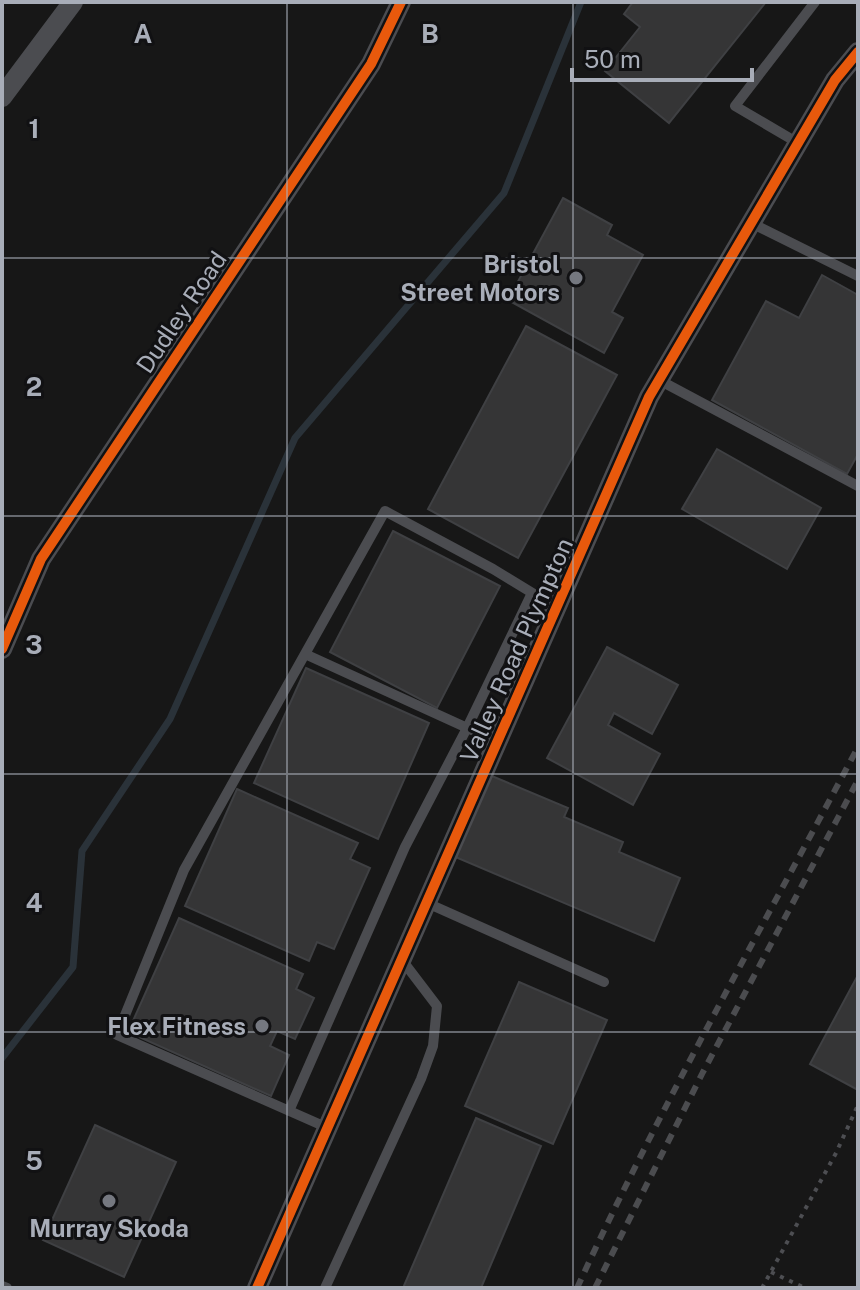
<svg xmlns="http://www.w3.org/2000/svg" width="860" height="1290" viewBox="0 0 860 1290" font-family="'Public Sans',sans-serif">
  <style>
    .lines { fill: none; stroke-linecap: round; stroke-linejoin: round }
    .stream { stroke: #2a3239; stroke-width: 7 }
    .building { fill: #353536; stroke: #3f4043; stroke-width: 2 }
    .path { stroke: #4d4e52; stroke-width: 4; stroke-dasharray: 4 6; stroke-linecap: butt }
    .lane { stroke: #4b4c50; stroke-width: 10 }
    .street { stroke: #4b4c50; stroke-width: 20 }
    .rail { stroke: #4b4c4f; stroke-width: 6; stroke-dasharray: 10 8; stroke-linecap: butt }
    .cycleway-casing { stroke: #111113; stroke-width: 15 }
    .cycleway { stroke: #e8590c; stroke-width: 10 }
    .grid { fill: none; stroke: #a8adb8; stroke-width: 2; stroke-opacity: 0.55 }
    .poi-dot { fill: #757880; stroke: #111113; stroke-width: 3 }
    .labels { text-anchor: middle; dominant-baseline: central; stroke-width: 6; stroke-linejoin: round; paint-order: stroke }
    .poi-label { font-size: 24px; font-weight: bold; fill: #a8adb8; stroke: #111113; text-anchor: end }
    .street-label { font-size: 24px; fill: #a8adb8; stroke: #111113 }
    .grid-label { font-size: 26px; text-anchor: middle; font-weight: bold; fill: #a8adb8; stroke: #111113; stroke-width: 6; stroke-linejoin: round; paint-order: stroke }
  </style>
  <rect width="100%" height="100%" fill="#171717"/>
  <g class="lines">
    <!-- stream -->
    <path class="stream" d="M2,1058L73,967L82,851L170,719L295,438L504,193L581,2"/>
  </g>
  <!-- building -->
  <path class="building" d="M633,2H766L669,123L605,71L640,27L624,14Z
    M563,198L612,225L607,235L643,255L612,312L623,318L604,353L508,300Z
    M822,275L858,295V454L847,474L712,400L766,301L799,318Z
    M526,326L617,375L518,558L428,509Z
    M717,449L821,508L787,569L682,509Z
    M393,531L500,586L437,708L330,652Z
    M607,647L678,685L652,734L614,713L608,725L660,754L633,805L547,758Z
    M306,668L429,723L378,839L254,783Z
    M487,774L568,808L564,817L623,842L619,852L680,878L654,941L453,856Z
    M237,789L358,843L350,859L370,868L334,949L317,942L309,961L185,906Z
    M179,918L303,974L296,989L314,998L295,1039L277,1031L270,1046L289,1055L271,1096L128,1032Z
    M858,975V1090L810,1064Z
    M519,982L607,1020L553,1144L465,1106Z
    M476,1118L541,1146L481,1288H403Z
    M95,1125L176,1162L124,1277L43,1240Z"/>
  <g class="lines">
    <!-- path -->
    <path class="path" d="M771,1272L805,1288
      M762,1288L836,1153L858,1105"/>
    <!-- lane -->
    <path class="lane" d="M798,143L735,106L815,2
      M751,223L858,276
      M659,380L858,486
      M305,654L498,742
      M427,903L604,982
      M289,1111L405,847L467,728L532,593
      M328,1128L117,1035L184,870L385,511L493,569L557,608
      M2,1286L7,1288
      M325,1288L421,1079L433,1046L437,1006L402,960"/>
    <!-- street -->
    <path class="street" d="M2,97L73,2
      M2,649L41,559L371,64L401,2
      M257,1288L649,397L835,80L858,52"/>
    <!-- rail -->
    <path class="rail" d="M577,1288C662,1103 763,926 858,747
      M595,1288L703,1072L858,780"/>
    <!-- cycleway casing -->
    <g class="cycleway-casing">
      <path id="cycleway" d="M2,649L41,559L371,64L401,2
        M257,1288L649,397L835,80L858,52"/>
    </g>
    <!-- cycleway -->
    <use href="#cycleway" class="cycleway"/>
  </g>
  <!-- grid -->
  <path class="grid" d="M287,2V1288M573,2V1288M2,258H858M2,516H858M2,774H858M2,1032H858"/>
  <!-- markers -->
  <g class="poi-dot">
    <circle cx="576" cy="278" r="8"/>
    <circle cx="262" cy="1026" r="8"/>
    <circle cx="109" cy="1201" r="8"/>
  </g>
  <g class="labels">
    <!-- poi labels -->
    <g class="poi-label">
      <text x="560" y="264">Bristol<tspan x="560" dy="28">Street Motors</tspan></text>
      <text x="246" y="1026">Flex Fitness</text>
      <text x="109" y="1228" text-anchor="middle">Murray Skoda</text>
    </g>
    <!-- street labels -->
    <g class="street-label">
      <text transform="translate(181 312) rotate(-56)">Dudley Road</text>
      <text transform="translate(516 650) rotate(-66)">Valley Road Plympton</text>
    </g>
  </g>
  <g class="grid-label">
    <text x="143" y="43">A</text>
    <text x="430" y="43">B</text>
    <text x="34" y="138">1</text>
    <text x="34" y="396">2</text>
    <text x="34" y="654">3</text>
    <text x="34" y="912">4</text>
    <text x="34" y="1170">5</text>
  </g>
  <!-- border -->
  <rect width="860" height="1290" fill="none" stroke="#a8adb8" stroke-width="8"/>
  <!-- scale -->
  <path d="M572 68v12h180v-12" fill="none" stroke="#a8adb8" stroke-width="4"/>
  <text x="584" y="68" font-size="24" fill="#a8adb8" stroke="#111113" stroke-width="6" paint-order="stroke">50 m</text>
</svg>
